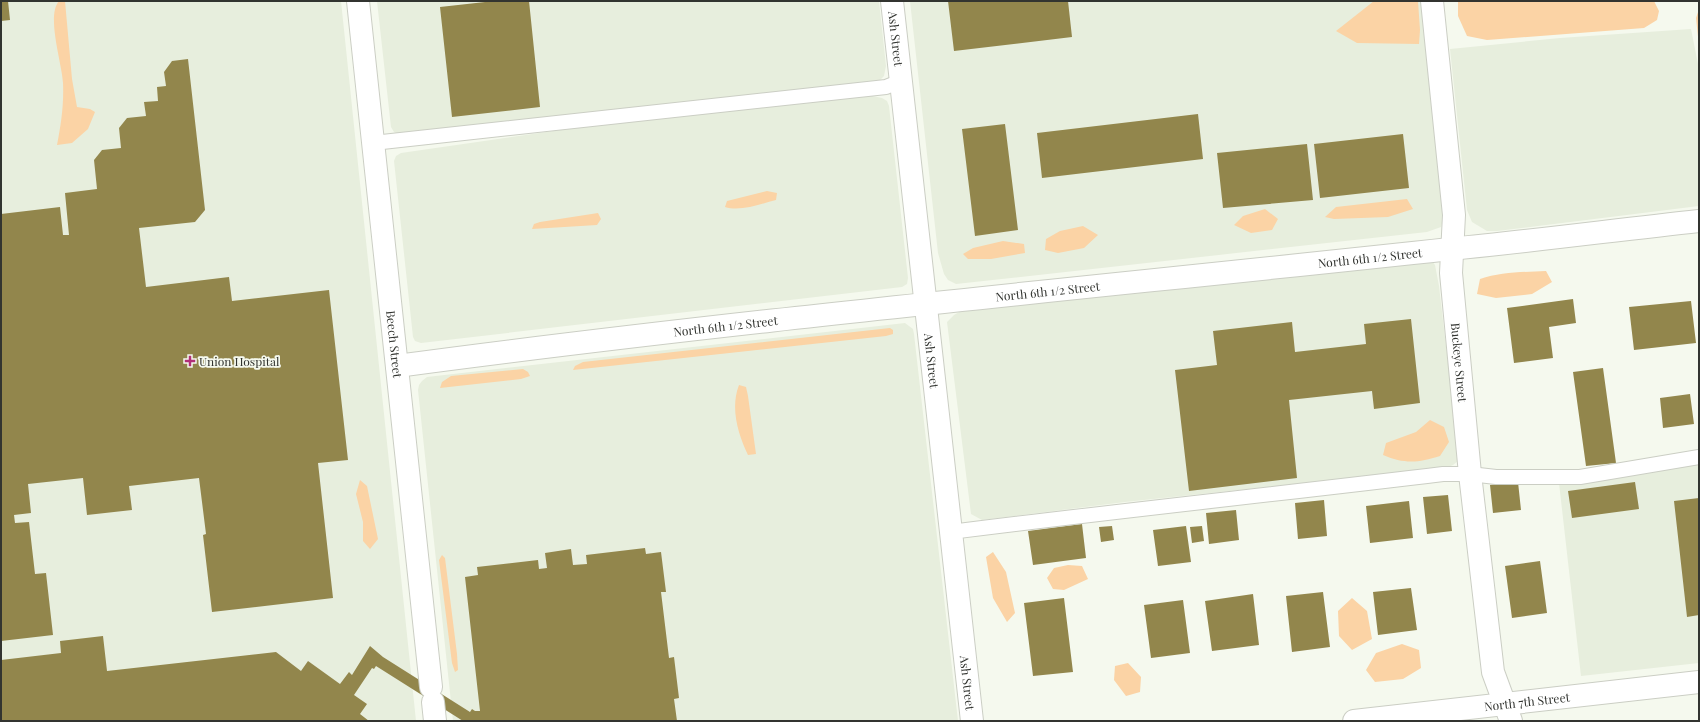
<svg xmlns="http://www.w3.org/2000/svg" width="1700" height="722" viewBox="0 0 1700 722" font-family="'Playfair Display',serif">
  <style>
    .built { fill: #e7eedd }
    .green { fill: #fbd3a5 }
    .building { fill: #92864c }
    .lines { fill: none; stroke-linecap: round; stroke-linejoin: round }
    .lane-casing { stroke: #cbcec4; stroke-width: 16 }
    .street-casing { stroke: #cbcec4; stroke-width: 24 }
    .lane { stroke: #fff; stroke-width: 14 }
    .street { stroke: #fff; stroke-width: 22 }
    .poi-dot { fill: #b12f78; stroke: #f5f9ee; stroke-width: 1.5 }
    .labels { text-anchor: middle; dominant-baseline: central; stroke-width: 3.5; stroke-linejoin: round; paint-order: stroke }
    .street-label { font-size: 12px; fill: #323430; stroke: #f5f9ee }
    .poi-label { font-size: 12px; fill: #323430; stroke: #f5f9ee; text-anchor: start }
  </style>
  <rect width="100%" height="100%" fill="#f5f9ee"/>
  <!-- built -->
  <path class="built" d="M1,1H341L416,721H1Z
    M377,1H879L886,66L884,76L879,81L868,83L398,134L394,132L391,127Z
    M910,1H1422L1444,217L1441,227L1427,232L956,284L948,280L944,274L938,253Z
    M1691,29L1699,69V206L1497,231H1487L1472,222L1467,210L1450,49L1560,38Z
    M868,95L882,98L887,101L889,106L908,278L907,284L902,287L421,343L415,341L413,337L394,161L396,156L401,153L595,125Z
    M1432,261L1435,265L1439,286L1458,450V461L1453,465L1446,468L1125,502L982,520L971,514L947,322L954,315L961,311Z
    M905,323L913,329L914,334L958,721H453L418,390L419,385L422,381L427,377Z
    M1699,463V663L1581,676L1559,483Z"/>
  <!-- green -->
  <path class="green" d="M59,1H65L72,79L77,107L90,109L95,112L88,129L72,143L57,145C61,125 64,104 63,83C62,63 46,16 59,1Z
    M1374,1H1418L1420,30L1419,44L1357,43L1336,31Z
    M1458,1H1654L1659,11L1657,20L1644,28L1487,40L1467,36L1458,16Z
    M1699,9V46L1696,18Z
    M767,191L777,193L776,200C760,204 740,212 725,207L727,201Z
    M1407,199L1413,209L1388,217L1334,219L1325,217L1336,207Z
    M1265,209L1278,219L1272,230L1251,233L1234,225L1243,216Z
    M598,213L601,219L597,225L532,229L534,224L540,222Z
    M1083,226L1098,235L1084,248L1058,253L1045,250L1046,239L1060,231Z
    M1003,241L1024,244L1025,253L991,259H968L963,254L973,248Z
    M1546,271L1552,282L1532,294L1496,298L1477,294L1480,279C1501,272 1524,272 1546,271Z
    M890,328L893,330V334L886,336L573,370L575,366L583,362Z
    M523,369L528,372L530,376L521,379L440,388L442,382L451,376Z
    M739,385L746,387L748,396L756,454L748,455C738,434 730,408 739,385Z
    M1430,420L1444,427L1449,442L1440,456C1418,463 1404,464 1383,455L1386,443L1416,432Z
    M360,480L367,486L378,539L370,549L363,541V522L356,494Z
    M993,552L1006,572L1015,613L1007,622L993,598L986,557Z
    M442,555L445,558L457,654L458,670L455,672L452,663L439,560Z
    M1068,565L1082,566L1088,579L1064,590L1053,589L1047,578L1054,568Z
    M1352,598L1367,611L1372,639L1352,650L1339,636L1338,611Z
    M1402,644L1419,650L1421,668L1403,679L1375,682L1366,670L1376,653Z
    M1128,663L1141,677L1140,692L1126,696L1114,680L1115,666Z"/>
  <!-- building -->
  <path class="building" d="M1,1H8L10,20L1,21Z
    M494,1H529L540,107L452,117L440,7Z
    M948,1H1068L1072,37L954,51Z
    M188,59L205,210L195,222L139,228L146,287L229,277L232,301L329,290L348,460L318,463L333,598L212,612L203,535L206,534L199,478L129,486L132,510L87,515L83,478L28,484L31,513L14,515L15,523L29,522L35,574L46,573L53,635L1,641V214L60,207L63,235H69L65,193L97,189L94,160L102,150L121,148L119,128L127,118L146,116L144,102L158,101L157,87L166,86L164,72L172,61Z
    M1198,114L1203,159L1042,178L1037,133Z
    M1005,124L1018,230L975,236L962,129Z
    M1403,134L1409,188L1320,198L1314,144Z
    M1307,144L1313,200L1223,208L1217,153Z
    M1573,299L1576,323L1549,327L1553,358L1514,363L1507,308Z
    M1691,301L1696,343L1634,350L1629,307Z
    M1411,319L1420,403L1374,409L1372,391L1289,400L1297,478L1189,491L1175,370L1217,365L1213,331L1292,322L1295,352L1366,344L1364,324Z
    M1603,368L1616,463L1586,466L1573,372Z
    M1690,394L1694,424L1663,428L1660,398Z
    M1518,482L1521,510L1493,513L1490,485Z
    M1635,482L1639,509L1572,518L1568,491Z
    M1448,495L1452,531L1427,534L1423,497Z
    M1699,498V615L1687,617L1674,501Z
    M1324,500L1327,536L1298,539L1295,503Z
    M1409,501L1413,538L1370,543L1366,506Z
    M1236,510L1239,540L1209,544L1206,513Z
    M1082,524L1086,558L1033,565L1028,531Z
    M1112,526L1114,540L1101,542L1099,527Z
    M1186,526L1191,562L1158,566L1153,530Z
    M1202,526L1204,541L1192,543L1190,527Z
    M645,548L646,554L661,552L666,592H661L669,658L674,657L679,698L674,699L677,721H463L376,666L374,669L372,668L354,695L367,704L360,714L369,721H1V660L61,653L60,641L103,636L107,671L276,652L301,671L308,661L340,684L349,672L352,675L370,646L383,657L470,712L472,709L475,711H480L465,577L478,575L477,567L538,560L539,569L547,568L545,553L571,549L573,565L587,564L586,555Z
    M1540,561L1547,613L1512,618L1505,566Z
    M1411,588L1417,630L1378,635L1373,592Z
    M1323,592L1330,647L1292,652L1286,596Z
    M1253,594L1259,645L1212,651L1205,601Z
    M1064,598L1073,672L1033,676L1024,603Z
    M1183,600L1190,653L1151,658L1144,605Z"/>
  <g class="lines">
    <!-- lane casing -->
    <g class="lane-casing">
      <path id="lane" d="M373,143L886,87L901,81
        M951,532C1115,511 1279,494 1443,474H1470L1496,477H1580L1699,457"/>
    </g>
    <!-- street casing -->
    <g class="street-casing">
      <g id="street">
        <path id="s1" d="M358,1L431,687"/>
        <path id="s2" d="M892,1L972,721"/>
        <path id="s3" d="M1432,1L1454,215L1451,273L1470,474L1493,672L1511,721"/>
        <path id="s4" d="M397,366C747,319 1099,287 1450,249C1533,241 1616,230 1699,221"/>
        <path d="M433,702L435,721"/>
        <path id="s5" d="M1354,721L1699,682"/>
      </g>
    </g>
    <!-- lane -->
    <use href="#lane" class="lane"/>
    <!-- street -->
    <use href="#street" class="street"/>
  </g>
  <!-- markers -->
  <path class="poi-dot" d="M188 355h4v4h4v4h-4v4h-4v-4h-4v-4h4z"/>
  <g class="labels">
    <!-- street labels -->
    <g class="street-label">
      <text stroke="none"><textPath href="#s2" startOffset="38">Ash Street</textPath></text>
      <text stroke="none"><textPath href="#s4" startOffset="979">North 6th 1/2 Street</textPath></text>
      <text stroke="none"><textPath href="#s4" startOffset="655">North 6th 1/2 Street</textPath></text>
      <text stroke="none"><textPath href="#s4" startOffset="331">North 6th 1/2 Street</textPath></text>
      <text stroke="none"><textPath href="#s1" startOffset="345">Beech Street</textPath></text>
      <text stroke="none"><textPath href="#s2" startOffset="362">Ash Street</textPath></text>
      <text stroke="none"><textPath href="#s3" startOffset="363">Buckeye Street</textPath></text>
      <text stroke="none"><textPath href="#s2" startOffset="686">Ash Street</textPath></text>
      <text stroke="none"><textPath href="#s5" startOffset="174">North 7th Street</textPath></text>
    </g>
    <!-- poi labels -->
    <g class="poi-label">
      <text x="199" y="361">Union Hospital</text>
    </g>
  </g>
  <!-- border -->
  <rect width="1700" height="722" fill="none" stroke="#323430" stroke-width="4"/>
</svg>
